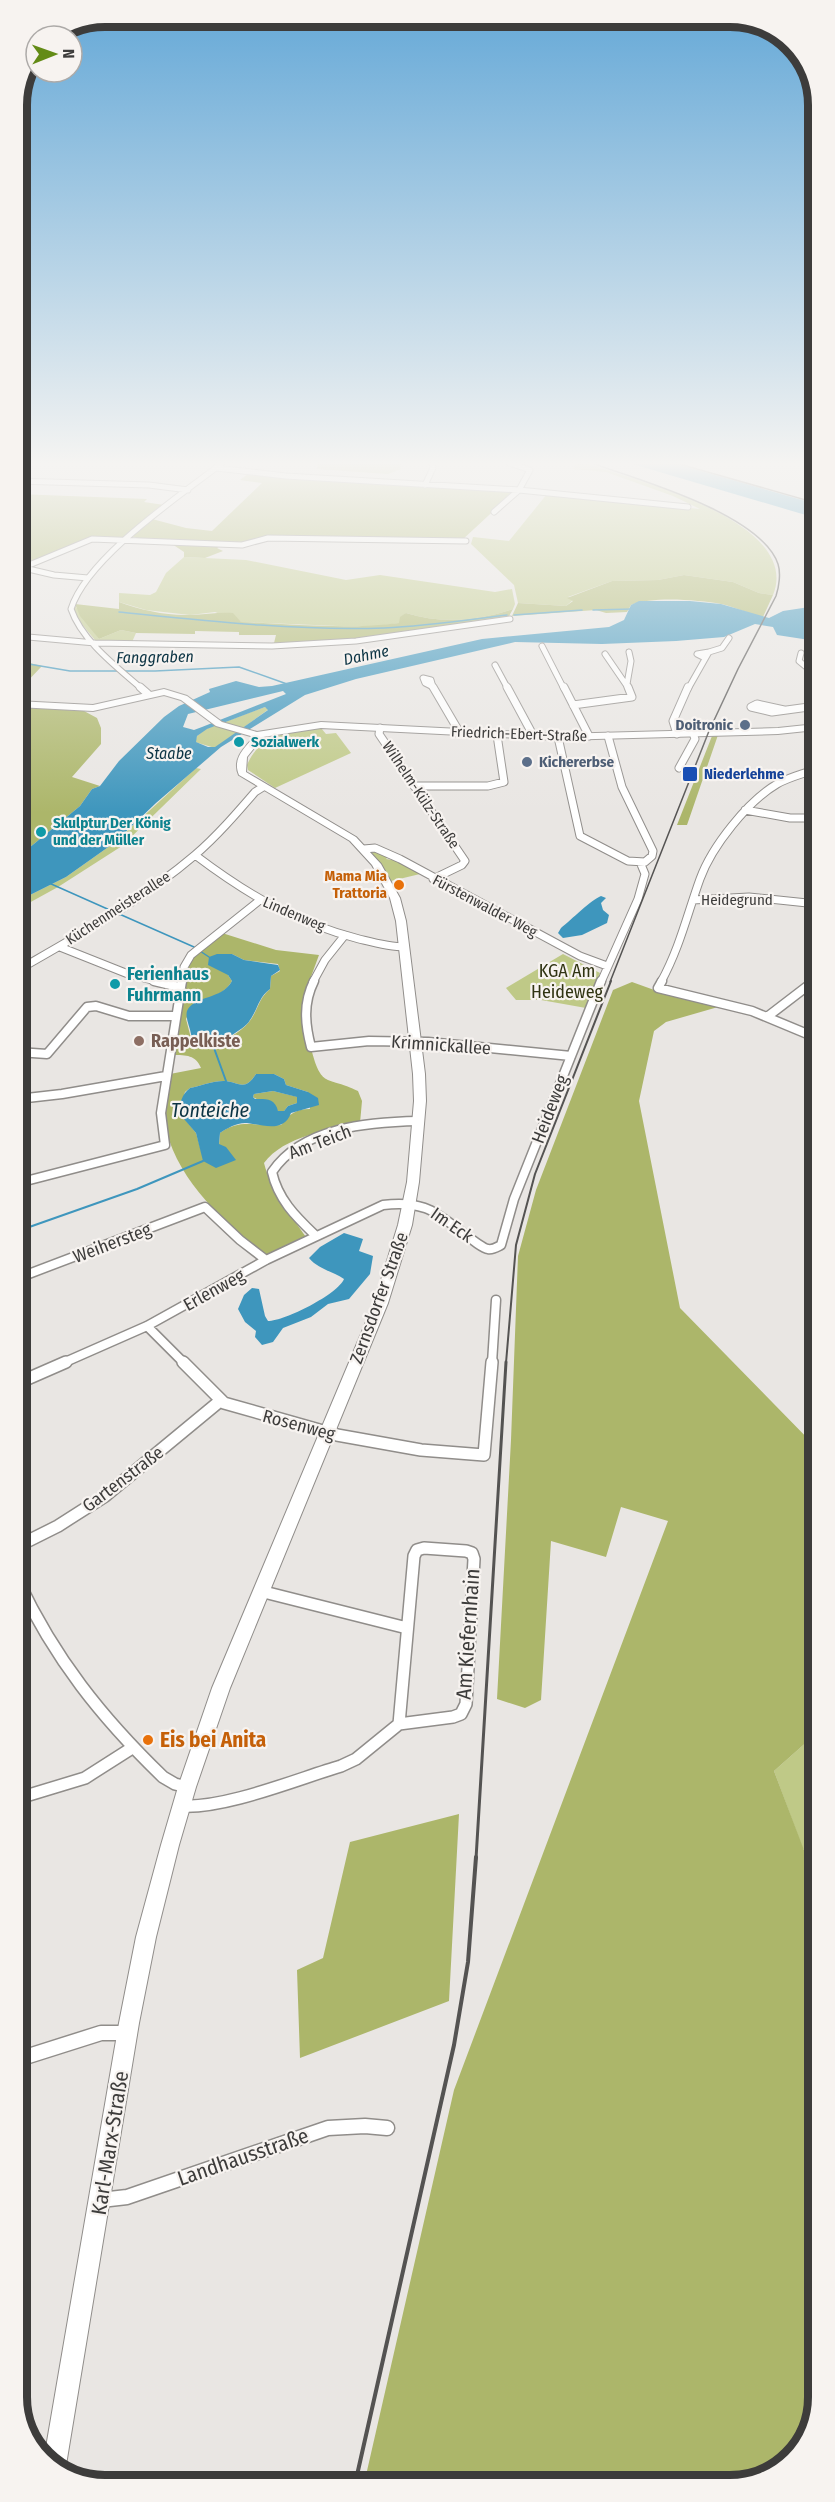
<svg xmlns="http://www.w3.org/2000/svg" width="835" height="2502" viewBox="0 0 835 2502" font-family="'Fira Sans Condensed',sans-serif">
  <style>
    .green { fill: #bfc987 }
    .forest { fill: #acb66a; fill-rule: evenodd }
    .water { fill: #3e96bd; fill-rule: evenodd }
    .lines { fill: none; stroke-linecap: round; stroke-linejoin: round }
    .stream-far1 { stroke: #3e96bd; stroke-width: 1.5 }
    .stream { stroke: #3e96bd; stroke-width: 2 }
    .street-far4-casing { stroke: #908d8a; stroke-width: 7 }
    .street-far3-casing { stroke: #908d8a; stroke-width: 9 }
    .street-far2-casing { stroke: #908d8a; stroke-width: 11 }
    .street-far1-casing { stroke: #908d8a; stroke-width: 14 }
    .street-casing { stroke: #908d8a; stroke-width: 17 }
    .secondary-casing { stroke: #908d8a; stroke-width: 2 }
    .street-far4 { stroke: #fff; stroke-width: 5 }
    .street-far3 { stroke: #fff; stroke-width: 7 }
    .street-far2 { stroke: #fff; stroke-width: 8 }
    .street-far1 { stroke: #fff; stroke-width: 11 }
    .street { stroke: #fff; stroke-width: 14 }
    .secondary { fill: #fff; fill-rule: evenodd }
    .rail-far3 { stroke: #545352; stroke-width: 1.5 }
    .rail-far2 { stroke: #545352; stroke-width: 2 }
    .rail-far1 { stroke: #545352; stroke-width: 3 }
    .rail { stroke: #545352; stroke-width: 4 }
    .service-dot { fill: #5c6f8a; stroke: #f7f3f0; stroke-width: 2 }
    .culture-dot { fill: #0f9aa8; stroke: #f7f3f0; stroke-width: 2 }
    .transit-dot { fill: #1a4fb4; stroke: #f7f3f0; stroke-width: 2 }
    .food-dot { fill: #e8710a; stroke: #f7f3f0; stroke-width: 2 }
    .education-dot { fill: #8d6e63; stroke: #f7f3f0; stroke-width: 2 }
    .labels { text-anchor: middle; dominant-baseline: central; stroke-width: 4.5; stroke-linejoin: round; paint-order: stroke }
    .far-service-label { font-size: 15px; font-weight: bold; fill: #4e5e75; stroke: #f7f3f0; text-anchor: end }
    .far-street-label { font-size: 15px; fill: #3d3c3b; stroke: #f7f3f0 }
    .far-culture-label { font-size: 15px; font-weight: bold; fill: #0d838f; stroke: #f7f3f0; text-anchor: start }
    .far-transit-label { font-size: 15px; font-weight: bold; fill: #164399; stroke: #f7f3f0; text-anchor: start }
    .far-food-label { font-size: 15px; font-weight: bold; fill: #c56008; stroke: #f7f3f0; text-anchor: end }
    .far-water-label { font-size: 16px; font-style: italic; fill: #0c3444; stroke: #f7f3f0 }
    .park-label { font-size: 18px; fill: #303412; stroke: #f7f3f0 }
    .culture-label { font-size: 18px; font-weight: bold; fill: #0d838f; stroke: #f7f3f0; text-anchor: start }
    .education-label { font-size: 18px; font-weight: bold; fill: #785e54; stroke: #f7f3f0; text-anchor: start }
    .street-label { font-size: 18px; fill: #3d3c3b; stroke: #f7f3f0 }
    .water-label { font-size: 20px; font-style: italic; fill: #0c3444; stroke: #f7f3f0 }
    .near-street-label { font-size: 21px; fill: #3d3c3b; stroke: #f7f3f0 }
    .near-food-label { font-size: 21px; font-weight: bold; fill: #c56008; stroke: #f7f3f0; text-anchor: start }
    .rim { fill: none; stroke: #3d3c3b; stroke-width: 8 }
  </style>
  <rect width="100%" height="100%" fill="#e9e6e3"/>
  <!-- green -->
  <path class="green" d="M576,463H585C632,479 803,521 773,595L759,593L733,582L684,575L658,580L612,581L568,597L573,600L566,606L518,603L514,585L471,544L473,537L509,541L547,494L700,509L673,496L606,472L573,469Z
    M184,557L246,560L346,580L380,575L495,592L512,589L515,604L513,609C478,621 441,624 406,613L400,623L377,626H338L241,622L215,612L190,615L146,610L119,602V593L150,595L156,592L166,573Z
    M73,603L99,639L121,630L136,633L132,642L95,640L75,616Z
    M265,707L269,709L215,748L195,742L197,736L206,729Z
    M321,728L326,734L336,733L351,753L275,788L248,770L247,765C260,733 291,732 321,728Z
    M196,768L201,769L122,846L58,887L18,909V901L66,877L114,843Z
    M373,851L388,857L386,859L399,861L420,874L391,881L372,853Z
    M563,954L600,973L586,1008L541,1000H516L506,988Z
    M818,1732V1777L808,1787L818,1796V1846L803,1849L774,1771Z"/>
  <!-- forest -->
  <path class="forest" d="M318,463H400L401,469L388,474L317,469Z
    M249,473L515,491L461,541L262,537L242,544L137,538L131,536L152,519L186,528L212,531L262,483L240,480Z
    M17,494L147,499L144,502L164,505L123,538H89L17,569Z
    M169,542L224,544L217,548L223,551L205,558L184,557V552Z
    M684,575L733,582L759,593L773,595L763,617C748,614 736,607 721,604C698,600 653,596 631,605L627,612L606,613L596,610L512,616L518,603L566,606L573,601L567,598L612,581L658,580Z
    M119,602C141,610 167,616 190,615C205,615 218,612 233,613L241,622C293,624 347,630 399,623L400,617L406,613C441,624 478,621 513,609L508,618L355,639L274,643L276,635H239V632L195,631V634L136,633L121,630L99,639L80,616L75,604L119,609Z
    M17,660L42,666L23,686H17Z
    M17,707L84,711L97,718L101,728V744L72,777L100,786L92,789L80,806L18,857Z
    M718,735L687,825H677L712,736Z
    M222,933L276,950L319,955L305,993L306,1048L312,1052C322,1089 328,1076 358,1091L362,1101L360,1123C329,1130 284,1136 264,1163C271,1191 290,1214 306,1237L263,1257C223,1219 174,1179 164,1120C162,1107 168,1088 170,1074L201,1068C196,1055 186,1055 173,1055L187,968L191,958ZM232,954L244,960L278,964L280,971L271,976L270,989C258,999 258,1011 249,1022C240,1033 225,1039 214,1048L192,1042L186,1019L194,1003C208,999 224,995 232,981L228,975ZM256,1074H274L284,1079L286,1085L308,1092L310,1109C295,1109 290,1114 281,1125C257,1127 240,1118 220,1133L219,1145L204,1161L196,1133L179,1112L185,1092L190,1088C200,1086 215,1080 226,1081C240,1083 245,1091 256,1074Z
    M632,982L657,991L718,1007L666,1022L654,1031L639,1101L680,1308L817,1448L818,1732L774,1771L818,1887V2397L800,2451L752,2483L364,2484L454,2090L668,1521L621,1507L606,1557L551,1541L541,1700L525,1708L497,1699L511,1440L518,1256L536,1190L613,990Z
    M273,1091L298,1097L297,1103L288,1106L284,1111H278L253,1097L254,1094Z
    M459,1814L449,2001L300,2058L297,1970L323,1958L350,1842Z"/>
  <!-- water -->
  <path class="water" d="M629,463H673L816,504V518Z
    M639,601H690L721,604L769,618L783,611L816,606V641L777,635L773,627L755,624L724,637L676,641L602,644L515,642L356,679L305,695L221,747L156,803L114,843L66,877L18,901V857L80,806L92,789L100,786L119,761L164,717L179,706L210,692L209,689L236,681L259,687L272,686L482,639L609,627L624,620L631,605ZM283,691L286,694L202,727L194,730L183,727L188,714ZM265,707L268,710L215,747H208L196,742L197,736L207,729Z
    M601,896L606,898L601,903L603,910L609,915L607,923L582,935L563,938L558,933L561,928C571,920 591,900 601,896Z
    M217,954H232L244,960L278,965L280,970L271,976L270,989C258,998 258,1009 250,1020C247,1026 238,1031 232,1035C219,1044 195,1062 191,1034C190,1027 185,1018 187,1011C194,995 222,1000 232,981L228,975L208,965L209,957Z
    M256,1074H274L284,1079L286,1085L308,1092L318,1098L319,1105L291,1113C284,1133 263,1125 247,1123C238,1122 227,1128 220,1133L219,1144L226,1147L236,1160L216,1168L203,1161L196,1133L178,1112C180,1103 182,1094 190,1088C200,1086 215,1080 226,1081C240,1083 245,1091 256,1074ZM273,1091L297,1097V1103L288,1106L284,1111H278C275,1098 266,1099 255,1099L253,1097L254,1094Z
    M344,1233L363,1239L359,1251L373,1256L370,1274L349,1299L328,1304L311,1317L283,1328L273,1342L262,1345L255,1337L256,1331L245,1322L238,1309L244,1295L252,1288L259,1289L265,1316L268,1321C285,1321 338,1294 344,1279C332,1271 318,1269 309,1258L320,1247Z"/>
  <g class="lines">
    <!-- stream-far1 -->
    <path class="stream-far1" d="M593,610L632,609
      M119,612C207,621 296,631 384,628C426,626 466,620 507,615
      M514,615L582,610
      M17,662L70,671H155L239,667L287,684
      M49,883L112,911
      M117,913L194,947L209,957"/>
    <!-- stream -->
    <path class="stream" d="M214,1048L226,1081
      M18,1231L137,1189L203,1161"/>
    <!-- street-far4 casing -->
    <g class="street-far4-casing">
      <path id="street-far4" d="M216,468L286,476L519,490L688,507
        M17,481L149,485L188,490
        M425,485L433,468L432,463
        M494,512L519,490L530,470L509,463
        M24,568L54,575L88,578
        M17,570L92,539L242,545L268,538L466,541
        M17,636L95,643L272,646L356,641L510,619
        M542,646L564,689
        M801,653L799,661L816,675
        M605,654L629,689
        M705,658L697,654L709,652
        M495,665L508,689
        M423,678L431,680L433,687L425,683Z
        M627,684L631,661L629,652
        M433,687L434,689
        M142,689C117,667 82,641 71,609C87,558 178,497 221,464
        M688,689L709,652L722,648L729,638"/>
    </g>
    <!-- street-far3 casing -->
    <g class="street-far3-casing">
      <path id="street-far3" d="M140,687L148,694
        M433,687L457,728V733
        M507,687L534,737
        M564,687L589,736
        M573,705L632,697L628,687
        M784,710L757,704L751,707L772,712L816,706
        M380,728L379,734L465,861L462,865L433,879
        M677,734L673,721L688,687
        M558,737L580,836L628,861L645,862L652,856L653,851L622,787L608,736
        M679,768L695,739L693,733
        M414,786H488L504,782L497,735
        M745,810L790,818H816
        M364,849L375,848L400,859L580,956L607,966
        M195,855C248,895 294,922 359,939C375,943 389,947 405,947
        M693,900L749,897L817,904
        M60,947L128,974L160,982
        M18,970C79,935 141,901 195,855C217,836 236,814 255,792L263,787
        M182,982L184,967L191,955L260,900
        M313,982L325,960L345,935
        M601,982L638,899L645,874L640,862
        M661,982C680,947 687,915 700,879C712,846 748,801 777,784C789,777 803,774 816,769
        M812,982L817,978"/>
    </g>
    <!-- street-far2 casing -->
    <g class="street-far2-casing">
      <path id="street-far2" d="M154,981L179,987
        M314,981C303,1003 305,1024 311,1047L369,1041L428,1042L571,1056
        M662,981L658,988L752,1011L817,1038
        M767,1017L814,981
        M18,1052L47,1054L87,1007L96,1006L129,1016H176
        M18,1099L62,1094L166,1076
        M18,1183L165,1145L161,1113L182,981
        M315,1235C295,1216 278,1199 272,1172C302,1127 369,1122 419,1121
        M18,1278L205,1207L240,1240L266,1260
        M147,1326L184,1363
        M63,1363L147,1326L266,1260L383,1205C398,1203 411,1203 425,1208C444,1214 478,1248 488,1249C493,1250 497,1247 501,1245L514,1199L601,981
        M492,1363L496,1300"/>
    </g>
    <!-- street-far1 casing -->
    <g class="street-far1-casing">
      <path id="street-far1" d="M183,1362L224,1403L337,1435L421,1450L484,1455L492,1362
        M18,1383L66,1362
        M18,1546L58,1526L105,1496L220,1401
        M424,1548L466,1551L472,1553L474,1559L466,1704L461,1714L453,1717L399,1724L414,1556L417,1550Z
        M18,1581C55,1659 101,1717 163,1777L175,1784L187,1787
        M260,1591L407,1628
        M19,1798L85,1778L132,1748
        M181,1806C225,1809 297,1779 341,1766L356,1759L399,1724"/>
    </g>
    <!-- street casing -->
    <g class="street-casing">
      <path id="street" d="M19,2059L101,2033H128
        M101,2200L127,2197L328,2128L365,2126L387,2128"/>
    </g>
    <!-- secondary casing -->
    <g class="secondary-casing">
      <path id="secondary" d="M23,463H31L17,471V466Z
        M164,689L187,696L222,722L257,732L321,722L558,734L778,728L816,724V730L778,734L558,740L321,728L263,737L247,757L246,772L356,837L381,864L400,898L406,921L425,1074L426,1101L419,1182L412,1225L388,1303L230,1688L196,1787L179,1845L156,1937L139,2023L65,2471L47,2464L44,2459L119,2023L136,1937L161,1845L178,1787L212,1688L374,1303L398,1225L407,1182L414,1101L413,1074L396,921L390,898L372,865L350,841L239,775C232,759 244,748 254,737L216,726L181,700L164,695L93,711L17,707V701L93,705Z"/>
    </g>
    <!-- street-far4 -->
    <use href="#street-far4" class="street-far4"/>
    <!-- street-far3 -->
    <use href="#street-far3" class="street-far3"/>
    <!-- street-far2 -->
    <use href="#street-far2" class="street-far2"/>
    <!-- street-far1 -->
    <use href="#street-far1" class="street-far1"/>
    <!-- street -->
    <use href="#street" class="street"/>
    <!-- secondary -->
    <use href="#secondary" class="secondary"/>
    <!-- rail-far3 -->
    <path class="rail-far3" d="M591,463C637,479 761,514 778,564C781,573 779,587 776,596L738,669L709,731L610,982
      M676,463L816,503"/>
    <!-- rail-far2 -->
    <path class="rail-far2" d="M506,1363L516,1245L535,1174L611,981"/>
    <!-- rail-far1 -->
    <path class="rail-far1" d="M476,1859L506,1362"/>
    <!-- rail -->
    <path class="rail" d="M355,2484L454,2045L468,1962L476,1857"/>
  </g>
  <!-- sky -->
  <linearGradient id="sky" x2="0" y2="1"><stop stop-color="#64a8d7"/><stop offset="0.57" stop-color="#f5f4f2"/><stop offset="1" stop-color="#f5f4f2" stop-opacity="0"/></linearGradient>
  <rect width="835" height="813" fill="url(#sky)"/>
  <!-- markers -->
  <g class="service-dot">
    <circle cx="745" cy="725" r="6"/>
    <circle cx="527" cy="762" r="6"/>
  </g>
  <g class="culture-dot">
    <circle cx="239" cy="742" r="6"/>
    <circle cx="41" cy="832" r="6"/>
    <circle cx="115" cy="984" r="6"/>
  </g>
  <rect class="transit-dot" x="682" y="766" width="16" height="16" rx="3"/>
  <g class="food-dot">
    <circle cx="399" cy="885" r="6"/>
    <circle cx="148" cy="1740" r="6"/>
  </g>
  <circle class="education-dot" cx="139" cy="1041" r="6"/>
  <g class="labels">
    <!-- far-service labels -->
    <g class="far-service-label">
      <text x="733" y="725">Doitronic</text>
      <text x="539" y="762" text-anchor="start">Kichererbse</text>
    </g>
    <!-- far-street labels -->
    <g class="far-street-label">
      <text transform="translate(519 734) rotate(2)">Friedrich-Ebert-Straße</text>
      <text transform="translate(421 795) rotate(56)">Wilhelm-Külz-Straße</text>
      <text x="737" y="900">Heidegrund</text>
      <text transform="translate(485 906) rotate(28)">Fürstenwalder Weg</text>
      <text transform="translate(118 908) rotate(-33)">Küchenmeisterallee</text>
      <text transform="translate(294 914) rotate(23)">Lindenweg</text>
    </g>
    <!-- far-culture labels -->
    <g class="far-culture-label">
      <text x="251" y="742">Sozialwerk</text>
      <text x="53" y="823">Skulptur Der König<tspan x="53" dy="17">und der Müller</tspan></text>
    </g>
    <!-- far-transit labels -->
    <g class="far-transit-label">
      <text x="704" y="774">Niederlehme</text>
    </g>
    <!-- far-food labels -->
    <g class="far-food-label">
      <text x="387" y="876">Mama Mia<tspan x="387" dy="17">Trattoria</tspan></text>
    </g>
    <!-- far-water labels -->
    <g class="far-water-label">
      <text transform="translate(366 655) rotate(-12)">Dahme</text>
      <text transform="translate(155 657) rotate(-1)">Fanggraben</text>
      <text x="169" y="753">Staabe</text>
    </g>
    <!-- park labels -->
    <g class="park-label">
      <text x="567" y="971">KGA Am<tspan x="567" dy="21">Heideweg</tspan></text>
    </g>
    <!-- culture labels -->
    <g class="culture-label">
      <text x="127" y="974">Ferienhaus<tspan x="127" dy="21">Fuhrmann</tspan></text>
    </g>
    <!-- education labels -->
    <g class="education-label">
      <text x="151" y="1041">Rappelkiste</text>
    </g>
    <!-- street labels -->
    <g class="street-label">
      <text transform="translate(441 1045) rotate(4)">Krimnickallee</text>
      <text transform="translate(550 1109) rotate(-69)">Heideweg</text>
      <text transform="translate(320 1142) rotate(-21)">Am Teich</text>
      <text transform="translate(452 1225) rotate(35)">Im Eck</text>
      <text transform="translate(112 1243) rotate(-21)">Weihersteg</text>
      <text transform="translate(214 1290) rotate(-29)">Erlenweg</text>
      <text transform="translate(379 1298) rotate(-70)">Zernsdorfer Straße</text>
      <text transform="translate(299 1425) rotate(15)">Rosenweg</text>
      <text transform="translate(123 1479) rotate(-37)">Gartenstraße</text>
    </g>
    <!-- water labels -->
    <g class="water-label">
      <text x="210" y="1110">Tonteiche</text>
    </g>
    <!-- near-street labels -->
    <g class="near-street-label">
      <text transform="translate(468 1634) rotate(-86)">Am Kiefernhain</text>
      <text transform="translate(110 2143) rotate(-81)">Karl-Marx-Straße</text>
      <text transform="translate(243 2157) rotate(-19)">Landhausstraße</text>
    </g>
    <!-- near-food labels -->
    <g class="near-food-label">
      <text x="160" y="1740">Eis bei Anita</text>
    </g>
  </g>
  <!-- crop -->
  <path d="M0 0H835V2502H0ZM105 27H730A78 78 0 0 1 808 105V2397A78 78 0 0 1 730 2475H105A78 78 0 0 1 27 2397V105A78 78 0 0 1 105 27Z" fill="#f7f3f0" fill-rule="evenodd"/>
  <path class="rim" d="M105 27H730A78 78 0 0 1 808 105V2397A78 78 0 0 1 730 2475H105A78 78 0 0 1 27 2397V105A78 78 0 0 1 105 27Z"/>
  <!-- north arrow -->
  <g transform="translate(54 54) rotate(89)"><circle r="28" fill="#f7f3f0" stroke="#adaaa8" stroke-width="1.5"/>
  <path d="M0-4.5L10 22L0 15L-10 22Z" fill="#638b16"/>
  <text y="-9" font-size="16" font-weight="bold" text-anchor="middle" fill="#3d3c3b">N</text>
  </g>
</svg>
